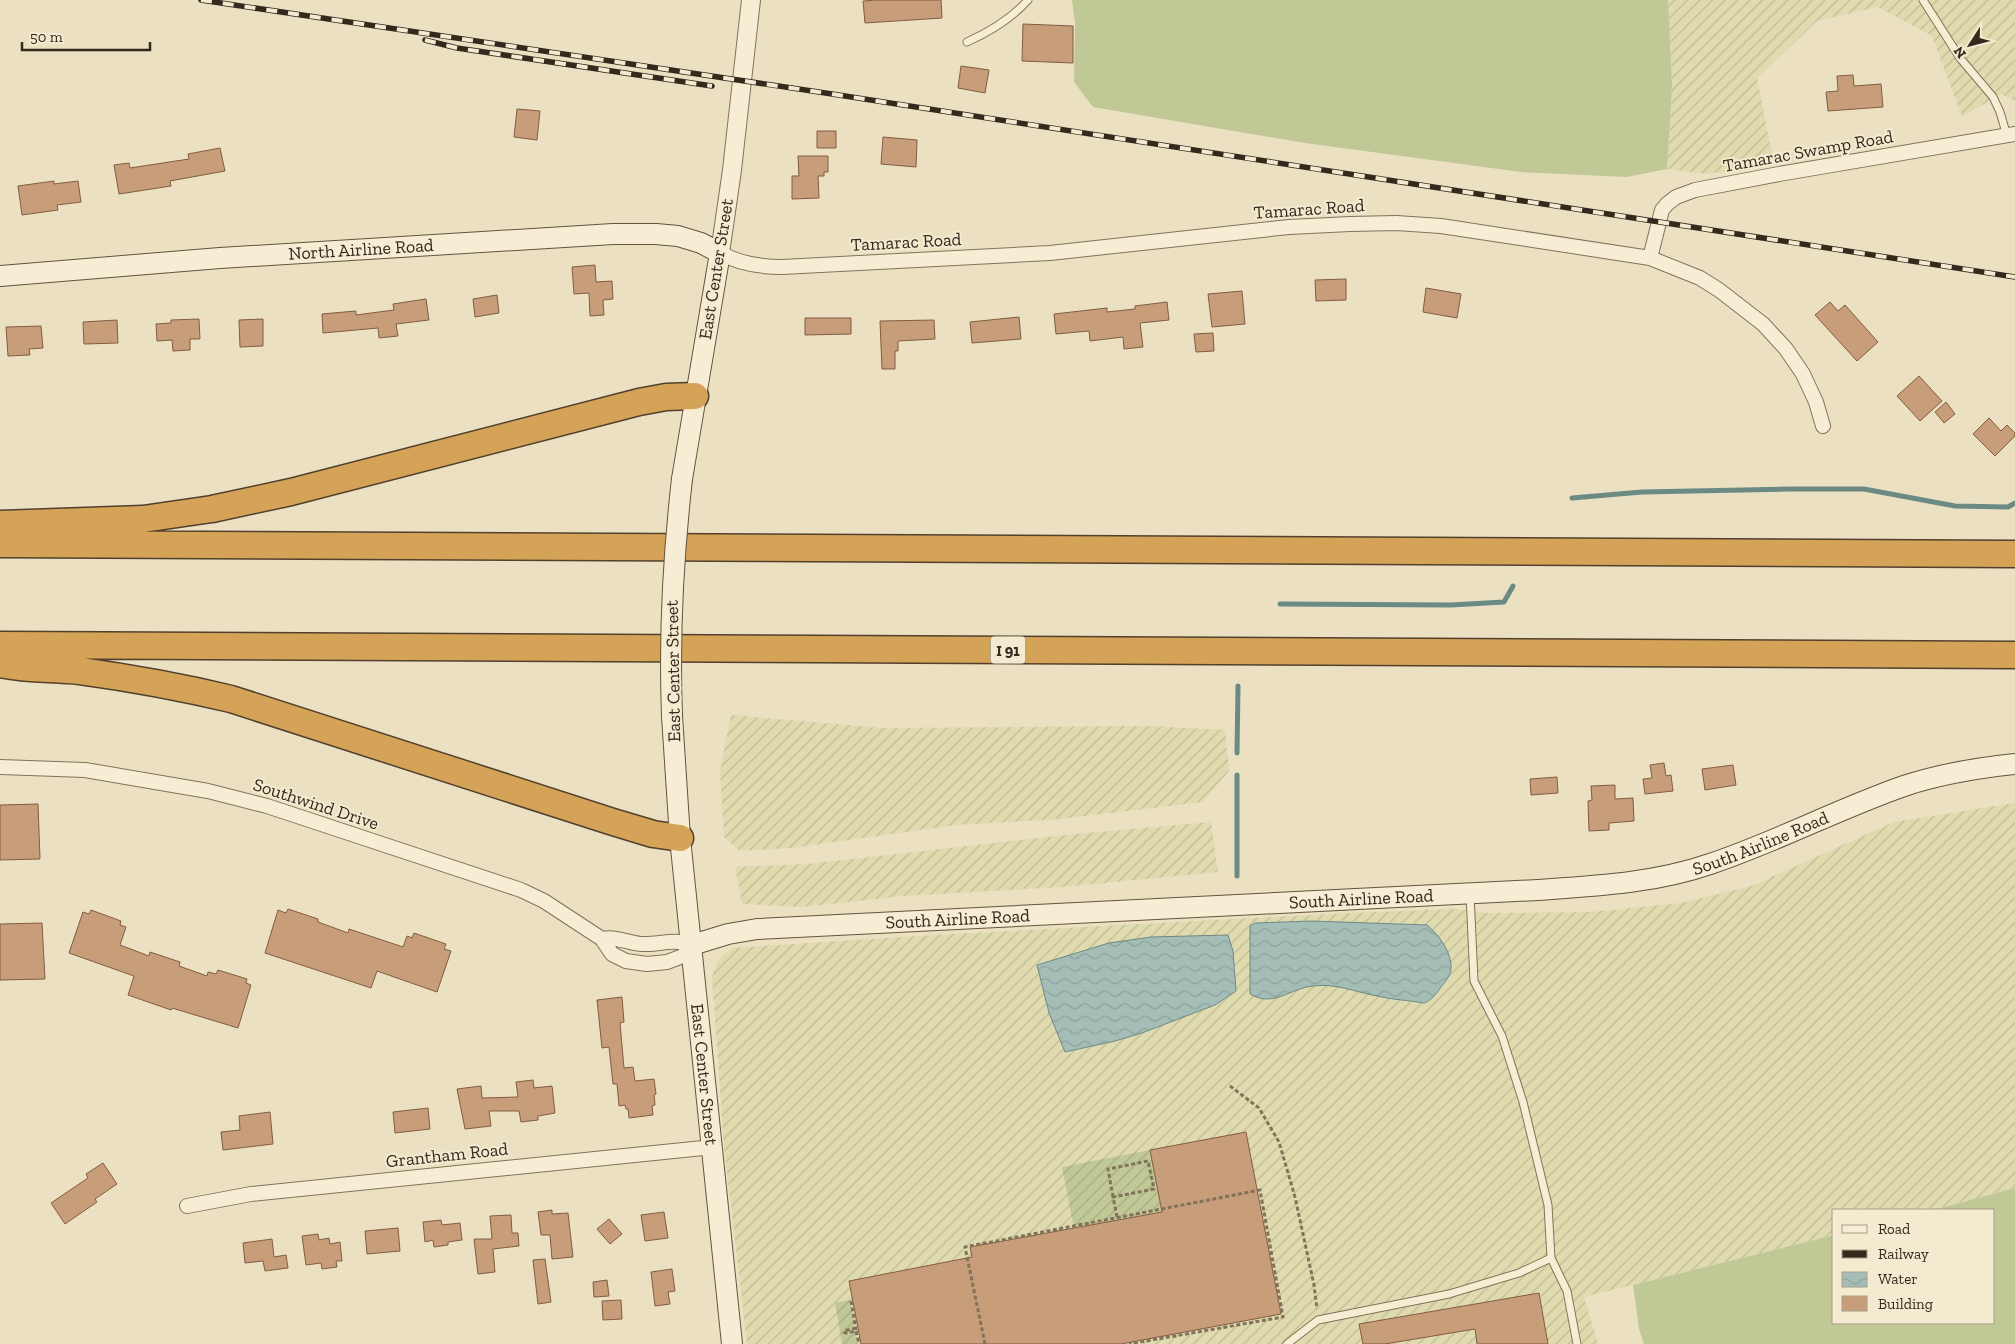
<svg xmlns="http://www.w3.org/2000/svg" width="2015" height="1344" viewBox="0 0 2015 1344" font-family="'Zilla Slab',serif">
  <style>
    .farmland { fill: url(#farmland-furrows) }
    .grass { fill: #c0c896 }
    .garden { fill: url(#garden-furrows) }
    .water { fill: url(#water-waves); stroke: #6c8a84 }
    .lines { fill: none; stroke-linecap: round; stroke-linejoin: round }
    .stream { stroke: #6c8a84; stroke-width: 5 }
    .building { fill: #c79d7a; stroke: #815d42 }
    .service-casing { stroke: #83725a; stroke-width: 9 }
    .minor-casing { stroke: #83725a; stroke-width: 16 }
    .tertiary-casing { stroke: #83725a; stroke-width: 20 }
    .secondary-casing { stroke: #65533d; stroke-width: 22 }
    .motorway-casing { stroke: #51402e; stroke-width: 29 }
    .path { stroke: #83725a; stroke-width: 3; stroke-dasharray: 4 2.5; stroke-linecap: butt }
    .service { stroke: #f6edd4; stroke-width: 7 }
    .minor { stroke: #f6edd4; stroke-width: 14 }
    .tertiary { stroke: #f6edd4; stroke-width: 18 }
    .secondary { stroke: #f6edd4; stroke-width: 20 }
    .motorway { stroke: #d5a357; stroke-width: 26 }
    .rail-casing { stroke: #34291d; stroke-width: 5.5 }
    .rail { stroke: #f3ead0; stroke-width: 4; stroke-dasharray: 11; stroke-linecap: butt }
    .secondary-bridge-casing { stroke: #65533d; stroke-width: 22; stroke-linecap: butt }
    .secondary-bridge { stroke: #f6edd4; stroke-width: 20 }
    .labels { text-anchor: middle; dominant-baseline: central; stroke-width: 4; stroke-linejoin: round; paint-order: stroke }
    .shield { fill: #f3ead0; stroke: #6d6353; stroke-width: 1 }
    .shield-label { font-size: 16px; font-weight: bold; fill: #34291d }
    .street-label { font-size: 18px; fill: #34291d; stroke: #f3ead0 }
  </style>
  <defs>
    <pattern id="farmland-furrows" width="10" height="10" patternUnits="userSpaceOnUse" patternTransform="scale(1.25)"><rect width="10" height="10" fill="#e0daaf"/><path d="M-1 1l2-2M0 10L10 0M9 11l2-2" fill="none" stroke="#c1bb96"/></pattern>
    <pattern id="garden-furrows" width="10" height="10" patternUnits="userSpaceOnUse" patternTransform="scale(1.25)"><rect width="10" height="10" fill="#c0c896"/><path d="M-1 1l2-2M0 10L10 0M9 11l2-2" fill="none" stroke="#a6ac81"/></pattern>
    <pattern id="water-waves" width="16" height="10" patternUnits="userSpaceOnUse" patternTransform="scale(1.25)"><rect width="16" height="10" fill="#a4bdb7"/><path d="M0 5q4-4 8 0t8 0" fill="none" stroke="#8ea29d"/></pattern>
  </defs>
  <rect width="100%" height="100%" fill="#ebe0c1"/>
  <!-- farmland -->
  <path class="farmland" d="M1668,0H2015V101L2001,94L1962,117L1932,36L1878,7L1817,21L1757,78L1774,164L1708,174L1667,169L1672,87Z
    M731,715L882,728L1148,726L1225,730L1229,771L1202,802L1061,819L956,825L792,848L740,851L724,837L720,771Z
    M2015,803V1188L1933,1210H1834V1235L1584,1297L1598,1344H747L724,1146L712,977L717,961L732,948L934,935L1349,913L1454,909L1488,913L1590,912L1681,903L1751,886L1894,822Z
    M1211,822L1218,872L1062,887L904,896L802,907L742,904L735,867L808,864L1065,835Z"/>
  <!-- grass -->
  <path class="grass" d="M1072,0H1668L1672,87L1667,169L1627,177L1521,172L1305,143L1093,107L1074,82L1075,23Z
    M2015,1188V1344H1644L1639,1329L1633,1285L1834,1235V1323H1994V1210H1933Z"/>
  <!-- garden -->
  <path class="garden" d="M1150,1150L1162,1212L1074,1228L1062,1167Z
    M850,1300L857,1344H842L835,1303Z"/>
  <!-- water -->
  <path class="water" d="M1312,921L1427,925C1438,934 1450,950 1451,965C1452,974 1446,981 1441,987C1437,993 1431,1001 1424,1003C1408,1000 1393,1000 1377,996C1355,992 1336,983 1313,986C1291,988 1273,1008 1250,994V926L1255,923Z
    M1228,935L1233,951L1236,991L1215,1005L1142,1033L1115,1041L1065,1052L1049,1013L1037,965L1109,943L1151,937Z"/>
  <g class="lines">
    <!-- stream -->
    <path class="stream" d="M1572,498L1642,492L1789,489H1864L1955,506L2008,507L2015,503
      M1280,604L1451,605L1504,602L1513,586
      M1237,753L1238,686
      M1237,876V775"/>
  </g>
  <!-- building -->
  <path class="building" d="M876,0H941L942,18L865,23L863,1Z
    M1023,24L1073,26V63L1022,61Z
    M961,66L989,70L985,93L958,88Z
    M1853,75L1854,86L1881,84L1883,107L1828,111L1826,92L1838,91L1837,76Z
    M517,109L540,111L537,140L514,137Z
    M817,131H836V148H817Z
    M883,137L917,140L916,167L881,164Z
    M220,148L225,171L170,181L171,186L119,194L114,165L129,163L130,168L189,159L188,154Z
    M798,156H828V172H824V176H818L819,198L792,199V176H799Z
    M54,181V184L78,181L81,202L57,205L58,210L22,215L18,186Z
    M595,265L596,282L612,281L613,299L603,300L604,315L590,316L589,293L574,294L572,267Z
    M1346,279V300L1316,301L1315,280Z
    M1426,288L1461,294L1457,318L1423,312Z
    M1242,291L1245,324L1212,327L1208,294Z
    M497,295L499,313L475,317L473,299Z
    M426,299L429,320L396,324L398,336L379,338L378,328L323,333L322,314L356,311V315L394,310L393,304Z
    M1167,302L1169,320L1140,323L1143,347L1124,349L1123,337L1090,341L1089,331L1056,334L1054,314L1107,308V312L1135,309V306Z
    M1830,302L1838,311L1845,305L1878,342L1857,361L1815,315Z
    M1019,317L1021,339L972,343L970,322Z
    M805,318H851V334L805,335Z
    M199,319L200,339H190V350L173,351L172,340L157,341L156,324L171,323V320Z
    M263,319V346L240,347L239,320Z
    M117,320L118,343L84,344L83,322Z
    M934,320L935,339L898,341V351H895V369H882L880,321Z
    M41,326L43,348L29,349L30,355L8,356L6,327Z
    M1213,333L1214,351L1196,352L1194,334Z
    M1919,376L1942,401L1920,421L1897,396Z
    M1946,402L1955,414L1944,423L1935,412Z
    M1989,418L2001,431L2007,425L2015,433V436L1995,456L1973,434Z
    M1664,763L1666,776L1671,775L1673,791L1645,794L1643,779L1652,778L1650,765Z
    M1733,765L1736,785L1705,790L1702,769Z
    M1557,777L1558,793L1531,795L1530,779Z
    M1615,785V799L1633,798L1634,821L1609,823V830L1589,831L1588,801L1592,800L1591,786Z
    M38,804L40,859L0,860V805Z
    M288,909L318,919V922L348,933L349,929L403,947L407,936L412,938L414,933L446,944L444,949L451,951L437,992L377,971L371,988L265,953L278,910L286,913Z
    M91,910L121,921L120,925L126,927L120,945L149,956L150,952L180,962L179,966L207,976L208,972L216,974L218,970L247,979L246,983L251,985L238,1028L172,1008L171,1010L128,995L134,976L69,953L83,912L89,914Z
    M42,923L45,979L0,980V924Z
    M622,997L624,1022L620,1023L624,1068L633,1067L635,1081L654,1079L656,1094L654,1095L655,1105L652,1106L653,1115L629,1118L628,1109H626L625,1105L619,1106L617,1084H613L609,1047L602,1048L597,1000Z
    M533,1080L534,1088L552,1086L555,1113L538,1116V1120L521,1122L519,1111H489L491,1126L465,1129L457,1089L481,1086L482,1098L518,1097L516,1082Z
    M428,1108L430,1129L395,1133L393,1112Z
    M270,1112L273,1144L223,1150L221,1132L240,1130L239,1116Z
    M1246,1132L1281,1314L1121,1344H861L849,1281L972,1257L970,1247L1162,1212L1150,1150Z
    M103,1163L117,1184L95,1199L97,1202L65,1224L51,1203L88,1178L86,1174Z
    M552,1210V1214L568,1213L573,1257L552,1259L550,1235H541L538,1212Z
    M664,1212L668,1238L645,1241L641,1215Z
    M511,1215L512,1233H518L519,1246L493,1249L495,1272L478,1274L474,1239H492L490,1216Z
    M609,1219L622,1234L610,1244L597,1229Z
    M441,1220L442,1225L460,1223L462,1240L448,1242V1245L434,1247L433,1240L425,1242L423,1222Z
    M398,1228L400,1251L367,1254L365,1231Z
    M318,1234L319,1240L329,1238L330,1244L340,1242L342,1261H336L337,1267L322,1269L321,1263L306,1265L302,1236Z
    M272,1239L274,1257L286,1255L288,1268L265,1271L263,1261L245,1263L243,1243Z
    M545,1259L551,1302L538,1304L533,1260Z
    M672,1269L675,1291L668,1292L670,1304L655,1306L651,1272Z
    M607,1280L609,1296L594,1297L593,1282Z
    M1539,1293L1548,1344H1477L1475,1329L1385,1344H1363L1359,1324Z
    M621,1300L622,1319L603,1320L602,1301Z"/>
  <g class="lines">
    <!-- service casing -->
    <g class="service-casing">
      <path id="service" d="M1923,0L1960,58L1993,97L2000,112L2007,136
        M967,42C989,32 1012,18 1028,0
        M1470,894L1474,981L1502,1036L1523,1102L1548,1205L1551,1258L1567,1291L1577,1344
        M1287,1344L1318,1320L1449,1294L1519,1273L1551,1258"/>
    </g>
    <!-- minor casing -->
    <g class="minor-casing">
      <path id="minor" d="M720,253C740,264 760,267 782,267L1050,253L1289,227L1350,224L1396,223L1441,226L1650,258L1700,278L1719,290L1763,324L1786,349L1803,374L1816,402L1823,426
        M1650,258L1662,210L1667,204L1676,197L1695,190L1779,174L2015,134
        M0,767L85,770L208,791L267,806L521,890L544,901L602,939L612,954L626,961L647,964L667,962L683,956L692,945C674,938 659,945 641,944C627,943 617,936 602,939
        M187,1206L251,1194L713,1147"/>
    </g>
    <!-- tertiary casing -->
    <g class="tertiary-casing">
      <path id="tertiary" d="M720,253L732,170L751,0"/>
    </g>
    <!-- secondary casing -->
    <g class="secondary-casing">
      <g id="secondary">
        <path id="s1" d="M0,276L220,258L613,234H656L678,236L701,243L720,253L682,479"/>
        <path id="s2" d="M672,716L680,838L732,1344"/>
        <path id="s3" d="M692,945L728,934L757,929L1538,890C1596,886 1655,883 1710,864C1776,842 1838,809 1904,786C1940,774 1977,768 2015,764"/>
      </g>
    </g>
    <!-- motorway casing -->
    <g class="motorway-casing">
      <path id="motorway" d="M0,524L143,519L212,509L291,492L639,402L666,397L695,396
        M0,544L2015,554
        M0,645L2015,655
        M0,664C26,670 54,668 80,671C131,678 181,687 231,699L613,822L653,834L680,838"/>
    </g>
    <!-- path -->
    <path class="path" d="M1230,1086L1259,1108L1279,1142L1295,1197L1314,1285L1317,1309
      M1113,1197L1108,1169L1148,1161L1154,1189L1113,1197L1117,1217
      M851,1301L856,1330
      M856,1328L844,1331L845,1333L856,1331L859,1344
      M985,1344L965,1247L1260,1190L1283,1317L1129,1344"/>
    <!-- service -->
    <use href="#service" class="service"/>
    <!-- minor -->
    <use href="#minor" class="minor"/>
    <!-- tertiary -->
    <use href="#tertiary" class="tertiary"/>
    <!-- secondary -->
    <use href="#secondary" class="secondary"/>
    <!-- motorway -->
    <use href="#motorway" class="motorway"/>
    <!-- rail casing -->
    <g class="rail-casing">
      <path id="rail" d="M201,0L832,94L2015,277
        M425,40L457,48L712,86"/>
    </g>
    <!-- rail -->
    <use href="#rail" class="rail"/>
    <!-- secondary-bridge casing -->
    <g class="secondary-bridge-casing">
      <path id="secondary-bridge" d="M672,716C669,637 673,558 682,479"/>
    </g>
    <!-- secondary-bridge -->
    <use href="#secondary-bridge" class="secondary-bridge"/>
  </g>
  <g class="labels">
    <!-- shield labels -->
    <rect class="shield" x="990.5" y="636.5" width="35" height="27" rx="4"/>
    <g class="shield-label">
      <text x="1008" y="650">I 91</text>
    </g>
    <!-- street labels -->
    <g class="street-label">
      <text transform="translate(1808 151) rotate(-10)">Tamarac Swamp Road</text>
      <text transform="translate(1309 209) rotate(-4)">Tamarac Road</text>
      <text transform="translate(906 242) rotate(-3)">Tamarac Road</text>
      <text stroke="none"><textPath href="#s1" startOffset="362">North Airline Road</textPath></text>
      <text transform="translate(716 269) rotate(-81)">East Center Street</text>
      <text transform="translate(673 671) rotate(-91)">East Center Street</text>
      <text transform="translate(316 804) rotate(18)">Southwind Drive</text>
      <text stroke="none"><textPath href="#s3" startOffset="1078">South Airline Road</textPath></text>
      <text stroke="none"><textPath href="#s3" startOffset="672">South Airline Road</textPath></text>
      <text stroke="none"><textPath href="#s3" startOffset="268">South Airline Road</textPath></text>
      <text stroke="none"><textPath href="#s2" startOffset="360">East Center Street</textPath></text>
      <text transform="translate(447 1155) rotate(-6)">Grantham Road</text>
    </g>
  </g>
  <!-- legend -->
  <rect x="1832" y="1209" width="162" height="115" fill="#f3ead0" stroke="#a79d88"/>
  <rect x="1842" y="1225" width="25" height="8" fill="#f6edd4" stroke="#a79d88"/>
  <text x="1878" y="1234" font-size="15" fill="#34291d">Road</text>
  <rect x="1842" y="1250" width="25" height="8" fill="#34291d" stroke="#a79d88"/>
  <text x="1878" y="1259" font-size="15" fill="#34291d">Railway</text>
  <rect x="1842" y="1272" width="25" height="15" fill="url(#water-waves)" stroke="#a79d88"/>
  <text x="1878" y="1284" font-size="15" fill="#34291d">Water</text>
  <rect x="1842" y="1296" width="25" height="15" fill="#c79d7a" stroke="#a79d88"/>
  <text x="1878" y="1309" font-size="15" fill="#34291d">Building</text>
  <!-- north arrow -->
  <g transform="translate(1970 45) rotate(234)" stroke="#f3ead0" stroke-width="4" paint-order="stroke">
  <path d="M0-4L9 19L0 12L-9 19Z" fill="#34291d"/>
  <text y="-8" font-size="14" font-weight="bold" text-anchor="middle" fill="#34291d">N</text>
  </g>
  <!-- scale -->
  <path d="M22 42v8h128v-8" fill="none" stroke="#34291d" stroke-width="2.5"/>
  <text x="30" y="42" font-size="15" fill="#34291d" stroke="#f3ead0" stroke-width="4" paint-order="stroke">50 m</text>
</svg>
